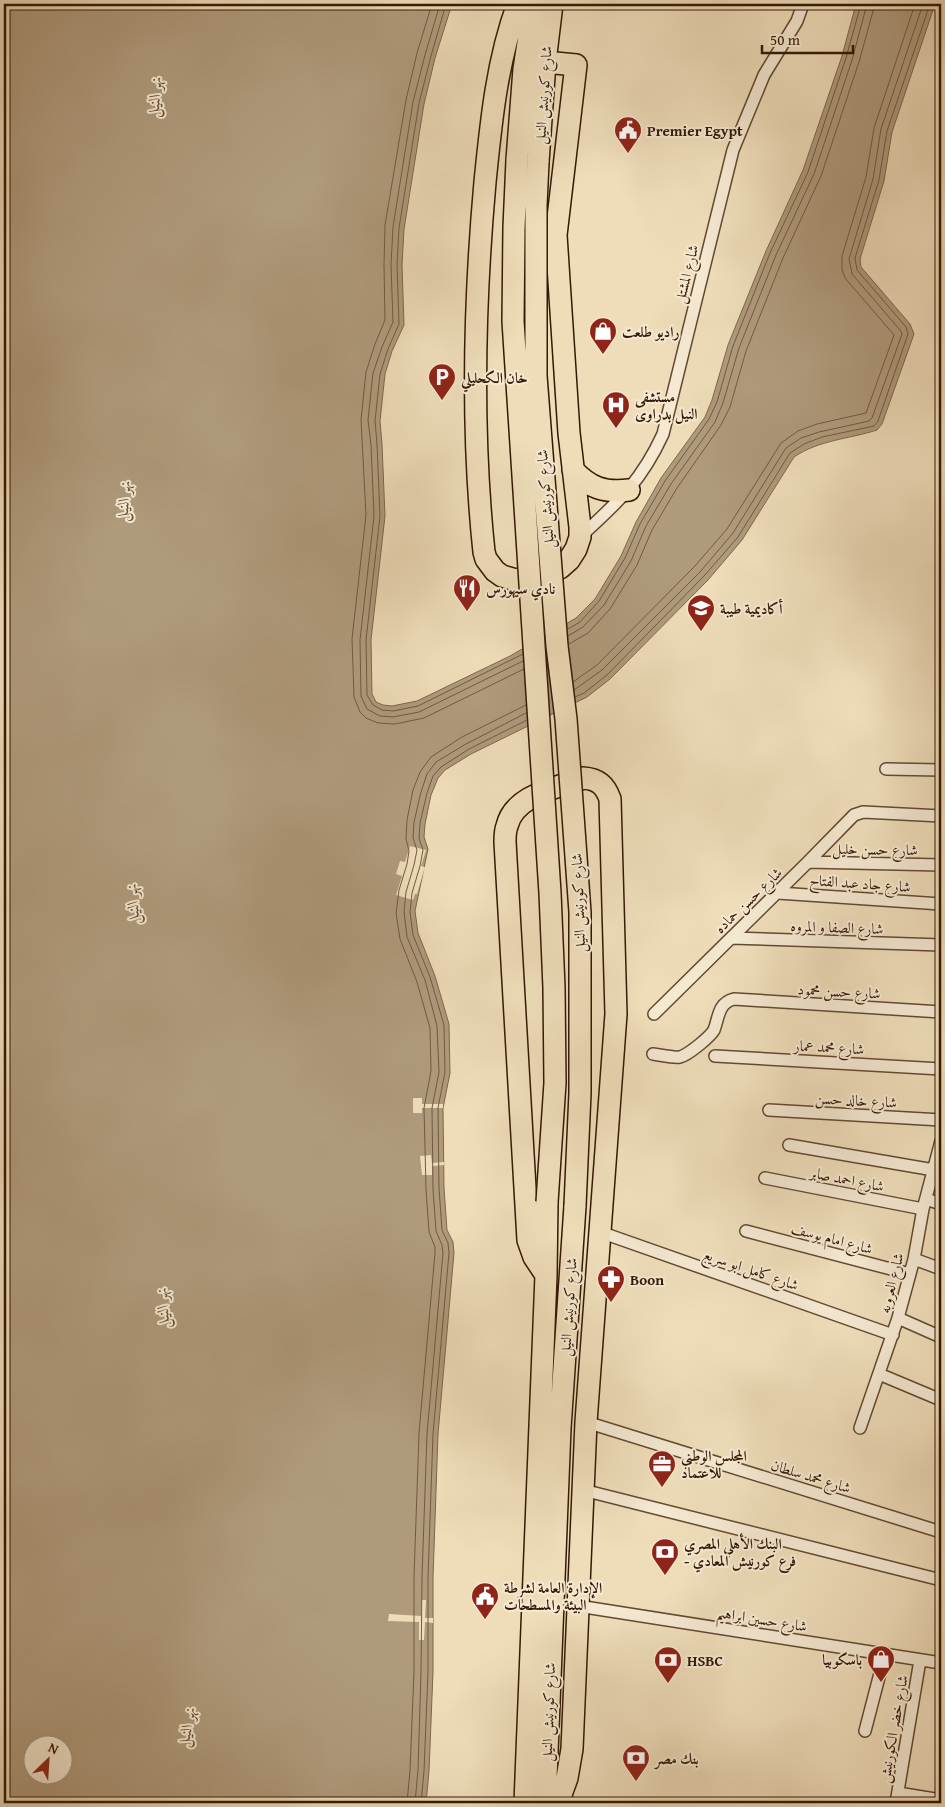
<svg xmlns="http://www.w3.org/2000/svg" width="945" height="1807" viewBox="0 0 945 1807" font-family="'Gentium Book Plus',Amiri,serif">
  <style>
    .water { fill: #af9a7c; stroke: #7e664c; fill-rule: evenodd }
    .pier { fill: #efddba }
    .lines { fill: none; stroke-linecap: round; stroke-linejoin: round }
    .shore { stroke: #725940; stroke-width: 1 }
    .street-casing { stroke: #634932; stroke-width: 14 }
    .highway-casing { stroke: #341804; stroke-width: 24 }
    .street { stroke: #f5e9d2; stroke-width: 11 }
    .highway { stroke: #efddba; stroke-width: 21 }
    .highway-bridge-casing { stroke: #341804; stroke-width: 24; stroke-linecap: butt }
    .highway-bridge { stroke: #efddba; stroke-width: 21 }
    .labels { text-anchor: middle; dominant-baseline: central; stroke-width: 4; stroke-linejoin: round; paint-order: stroke }
    .street-label { font-size: 15px; fill: #341804; stroke: #f5e9d2 }
    .poi-label { font-size: 15px; font-weight: bold; fill: #341804; stroke: #f5e9d2; text-anchor: start }
    .water-label { font-size: 16px; font-style: italic; fill: #654c34; stroke: #f5e9d2 }
  </style>
  <rect width="100%" height="100%" fill="#efddba"/>
  <filter id="stains"><feTurbulence type="fractalNoise" baseFrequency=".004" numOctaves="4"/><feColorMatrix values="0 0 0 0 .2 0 0 0 0 .09 0 0 0 0 .02 0 0 0 .5 -.17"/></filter>
  <radialGradient id="worn" r=".72"><stop offset=".6" stop-color="#630" stop-opacity="0"/><stop offset="1" stop-color="#630" stop-opacity=".3"/></radialGradient>
  <!-- water -->
  <path class="water" d="M4,4H452L435,58L424,104L404,229L402,265L404,325L392,351L385,374L380,421L382,444L385,516L371,640L372,694L376,702L383,705L392,706L417,701L510,656L576,618L595,599L621,556L636,522L661,478L705,417L712,400L728,345L766,251L803,170L842,56L856,4H935L892,132L884,181L860,259L861,267L910,324L914,334L882,424L877,430C849,439 819,440 794,457L742,540L708,580L610,679L587,697L471,754L445,770L438,778L431,795L425,824L424,837L428,849L415,911L418,933L435,976L449,1024L450,1073L443,1108L444,1188L447,1230L453,1242L454,1253L438,1434L433,1578V1672L429,1771L426,1803H4ZM32,1744H62V1774H32Z"/>
  <!-- pier -->
  <path class="pier" d="M410,846L426,850L421,866L425,867L417,894H415L413,900L396,895L402,876L396,874L400,861L405,862Z
    M413,1098H422V1104H443V1108H422V1113H413Z
    M431,1155L432,1163L444,1162V1165L432,1166V1175H422L420,1156Z
    M422,1600H426L425,1618H433V1623L425,1622L424,1640H419V1622L388,1621L389,1614L421,1616Z"/>
  <g class="lines">
    <!-- shore -->
    <path class="shore" d="M432,4L417,53L406,100L385,225L384,265L385,320L375,344L366,372L361,420L366,515L352,639L354,697L360,712L366,718L378,723L395,724L424,718L524,669
      M440,4L425,55L413,102L393,227L391,265L393,322L382,347L373,373L368,420L371,445L374,516L360,640L361,696L367,709L380,716L393,717L419,712L523,661
      M446,4L431,56L419,103L399,228L397,265L399,324L388,349L380,374L375,421L377,444L380,516L366,640L367,695L373,705L382,710L393,711L418,706L523,654
      M568,629L580,622L599,601L625,558L640,524L665,481L709,419L717,402L733,346L770,253L808,172L846,58L861,4
      M568,636L583,627L604,605L631,561L646,526L671,484L715,422L723,403L739,348L776,255L814,174L852,60L867,4
      M569,644L588,633L610,609L637,565L652,530L677,488L721,425L730,407L746,351L783,258L821,176L859,62L875,4
      M573,682L597,665L694,567L727,529L781,443L798,431L817,424L866,413L894,335L845,278L842,270V256L866,177L874,128L915,4
      M574,690L602,670L700,572L733,533L786,448L801,438L819,432L869,421L872,418L902,334L900,330L852,274L849,259L873,179L881,129L923,4
      M575,697L584,693L607,675L704,576L738,537L790,453L804,444L822,437L874,426L878,421L908,334L906,327L857,270L855,258L879,180L887,131L930,4
      M407,1803L410,1770L414,1672V1577L419,1433L435,1253V1247L429,1232L426,1189L424,1108L431,1071L430,1028L417,982L400,939L396,913L399,890L407,864L409,851L406,839L407,820L413,790L420,772L431,757L462,737L526,705
      M415,1803L418,1770L421,1672L422,1577L427,1434L443,1253L442,1245L436,1231L433,1189L432,1108L439,1072L437,1026L425,980L407,937L404,912L406,892L414,865L417,850L413,838L414,822L421,792L427,774L436,762L466,744L526,713
      M421,1803L424,1771L428,1672V1577L433,1434L449,1253L448,1243L442,1230L439,1188L438,1108L445,1072L444,1025L430,977L413,935L410,912L412,893L420,866L423,850L419,838L420,823L427,793L433,776L441,767L469,749L527,720"/>
    <!-- street casing -->
    <g class="street-casing">
      <path id="street" d="M580,537C618,502 641,482 663,434L733,150L764,75L797,21L803,4
        M886,769L941,770
        M808,862L941,865
        M778,893L941,904
        M731,938L941,945
        M654,1014L808,862L854,815L863,812L941,816
        M653,1054C661,1055 672,1058 680,1057C688,1055 710,1037 714,1030C719,1017 718,1003 734,999L941,1012
        M715,1056L941,1069
        M769,1110L941,1120
        M789,1145L934,1170
        M765,1178L923,1209
        M926,1199L941,1204
        M746,1231L910,1274
        M600,1232L893,1335
        M914,1259L941,1269
        M898,1318L941,1337
        M879,1374L941,1400
        M586,1422L941,1532
        M860,1428L898,1318L914,1259L923,1209L941,1141
        M583,1490L941,1580
        M578,1606L941,1663
        M865,1731L885,1654
        M898,1793L941,1800
        M896,1803L920,1660"/>
    </g>
    <!-- highway casing -->
    <g class="highway-casing">
      <path id="highway" d="M518,4C497,60 491,122 485,182C474,305 471,429 484,552L486,559L495,571L502,576L516,580L560,568L569,560L576,549L580,537V527L569,433L556,235L576,65L545,62
        M517,160L524,69L534,4
        M538,162L545,62L552,4
        M573,470C590,488 604,493 629,490
        M546,1275L534,1257L528,1240L505,842C505,837 505,831 507,826C514,795 557,788 583,778C598,779 605,785 610,799L616,1014L586,1422L572,1749L567,1778L558,1803
        M525,1803L546,1275L547,1202
        M545,1803L560,1428L575,1206"/>
    </g>
    <!-- street -->
    <use href="#street" class="street"/>
    <!-- highway -->
    <use href="#highway" class="highway"/>
    <!-- highway-bridge casing -->
    <g class="highway-bridge-casing">
      <path id="highway-bridge" d="M517,160L514,228L513,321L550,893L554,988L555,1083L547,1202
        M538,162L536,205V376L557,646L566,719L580,912V1093L575,1206"/>
    </g>
    <!-- highway-bridge -->
    <use href="#highway-bridge" class="highway-bridge"/>
  </g>
  <!-- icons -->
  <defs>
    <g id="civic-pin" transform="scale(1.4375)"><path d="M0 17L-7.5 6A9.5 9.5 0 1 1 7.5 6Z" fill="#8f2418" stroke="#f5e9d2"/><path d="M-.6-6.5H3V-4.5H.6V-3L4-1V1h2V6H-6V1h2V-1L-.6-3ZM-1.2 2.5V6h2.4V2.5Z" fill="#fff"/></g>
    <g id="shop-pin" transform="scale(1.4375)"><path d="M0 17L-7.5 6A9.5 9.5 0 1 1 7.5 6Z" fill="#8f2418" stroke="#f5e9d2"/><path d="M-5-2.5h2.3a2.7 3.5 0 0 1 5.4 0H5L5.5 6h-11ZM-1.5-2.5h3a1.5 2.3 0 0 0-3 0Z" fill="#fff"/></g>
    <g id="parking-pin" transform="scale(1.4375)"><path d="M0 17L-7.5 6A9.5 9.5 0 1 1 7.5 6Z" fill="#8f2418" stroke="#f5e9d2"/><path d="M-3.5-5.5H1a3.5 3.5 0 0 1 0 7H-1V5.5H-3.5ZM-1-3.4V-.6H.8a1.4 1.4 0 0 0 0-2.8Z" fill="#fff"/></g>
    <g id="hospital-pin" transform="scale(1.4375)"><path d="M0 17L-7.5 6A9.5 9.5 0 1 1 7.5 6Z" fill="#8f2418" stroke="#f5e9d2"/><path d="M-5-5h3v3.5h4V-5h3V5h-3V1.5h-4V5h-3Z" fill="#fff"/></g>
    <g id="restaurant-pin" transform="scale(1.4375)"><path d="M0 17L-7.5 6A9.5 9.5 0 1 1 7.5 6Z" fill="#8f2418" stroke="#f5e9d2"/><path d="M-5-6h1v4h1v-4h1v4h1v-4h1v5L-1.5 .5V6h-2V.5L-5-1ZM5-6V6H3V1.5H1.5Q1.5-4 5-6Z" fill="#fff"/></g>
    <g id="university-pin" transform="scale(1.4375)"><path d="M0 17L-7.5 6A9.5 9.5 0 1 1 7.5 6Z" fill="#8f2418" stroke="#f5e9d2"/><path d="M0-5L7-2L0 1L-7-2ZM-4 1L0 2.5L4 1V4Q0 6-4 4Z" fill="#fff"/></g>
    <g id="pharmacy-pin" transform="scale(1.4375)"><path d="M0 17L-7.5 6A9.5 9.5 0 1 1 7.5 6Z" fill="#8f2418" stroke="#f5e9d2"/><path d="M-2-6h4v4h4v4h-4v4h-4v-4h-4v-4h4Z" fill="#fff"/></g>
    <g id="office-pin" transform="scale(1.4375)"><path d="M0 17L-7.5 6A9.5 9.5 0 1 1 7.5 6Z" fill="#8f2418" stroke="#f5e9d2"/><path d="M-6-3h4V-5.5h4V-3h4V5H-6ZM-1-4.5V-3h2v-1.5ZM-6 0V1H6V0Z" fill="#fff"/></g>
    <g id="bank-pin" transform="scale(1.4375)"><path d="M0 17L-7.5 6A9.5 9.5 0 1 1 7.5 6Z" fill="#8f2418" stroke="#f5e9d2"/><path d="M-6-4H6V4H-6ZM0-2.3a2.3 2.3 0 1 0 0 4.6a2.3 2.3 0 1 0 0-4.6Z" fill="#fff"/></g>
  </defs>
  <g fill-rule="evenodd">
    <use href="#civic-pin" x="628" y="130"/>
    <use href="#shop-pin" x="603" y="331"/>
    <use href="#parking-pin" x="442" y="377"/>
    <use href="#hospital-pin" x="616" y="405"/>
    <use href="#restaurant-pin" x="467" y="588"/>
    <use href="#university-pin" x="701" y="608"/>
    <use href="#pharmacy-pin" x="611" y="1279"/>
    <use href="#office-pin" x="662" y="1464"/>
    <use href="#bank-pin" x="665" y="1552"/>
    <use href="#civic-pin" x="485" y="1596"/>
    <use href="#shop-pin" x="881" y="1659"/>
    <use href="#bank-pin" x="668" y="1660"/>
    <use href="#bank-pin" x="636" y="1758"/>
  </g>
  <g class="labels">
    <!-- street labels -->
    <g class="street-label">
      <text transform="translate(543 95) rotate(-86)">شارع كورنيش النيل</text>
      <text transform="translate(686 274) rotate(-76)">شارع المشتل</text>
      <text transform="translate(545 499) rotate(-94)">شارع كورنيش النيل</text>
      <text transform="translate(875 849) rotate(1)">شارع حسن خليل</text>
      <text transform="translate(860 883) rotate(4)">شارع جاد عبد الفتاح</text>
      <text transform="translate(748 900) rotate(-44)">شارع حسن حماده</text>
      <text transform="translate(578 903) rotate(-92)">شارع كورنيش النيل</text>
      <text transform="translate(837 927) rotate(2)">شارع الصفا و المروه</text>
      <text transform="translate(839 991) rotate(3)">شارع حسن محمود</text>
      <text transform="translate(829 1047) rotate(3)">شارع محمد عمار</text>
      <text transform="translate(856 1100) rotate(3)">شارع خالد حسن</text>
      <text transform="translate(847 1179) rotate(11)">شارع احمد صابر</text>
      <text transform="translate(832 1238) rotate(15)">شارع امام يوسف</text>
      <text transform="translate(751 1269) rotate(19)">شارع كامل ابو سريع</text>
      <text transform="translate(891 1283) rotate(-76)">شارع العروبه</text>
      <text transform="translate(568 1307) rotate(-86)">شارع كورنيش النيل</text>
      <text transform="translate(811 1476) rotate(17)">شارع محمد سلطان</text>
      <text transform="translate(762 1619) rotate(9)">شارع حسين ابراهيم</text>
      <text transform="translate(548 1712) rotate(-88)">شارع كورنيش النيل</text>
      <text transform="translate(893 1729) rotate(-80)">شارع خضر الكورنيش</text>
    </g>
    <!-- poi labels -->
    <g class="poi-label">
      <text x="647" y="130">Premier Egypt</text>
      <text x="622" y="331">راديو طلعت</text>
      <text x="461" y="377">خان الكحليلي</text>
      <text x="635" y="396">مستشفى<tspan x="635" dy="17">النيل بدراوى</tspan></text>
      <text x="486" y="588">نادي سيهورس</text>
      <text x="720" y="608">أكاديمية طيبة</text>
      <text x="630" y="1279">Boon</text>
      <text x="681" y="1455">المجلس الوطني<tspan x="681" dy="17">للاعتماد</tspan></text>
      <text x="684" y="1543">البنك الأهلي المصري<tspan x="684" dy="17">- فرع كورنيش المعادي</tspan></text>
      <text x="504" y="1587">الإدارة العامة لشرطة<tspan x="504" dy="17">البيئة والمسطحات</tspan></text>
      <text x="862" y="1659" text-anchor="end">باسكوبيا</text>
      <text x="687" y="1660">HSBC</text>
      <text x="655" y="1758">بنك مصر</text>
    </g>
    <!-- water labels -->
    <g class="water-label">
      <text transform="translate(154 97) rotate(-86)">نهر النيل</text>
      <text transform="translate(123 501) rotate(-86)">نهر النيل</text>
      <text transform="translate(132 904) rotate(-94)">نهر النيل</text>
      <text transform="translate(162 1308) rotate(-94)">نهر النيل</text>
      <text transform="translate(186 1727) rotate(-80)">نهر النيل</text>
    </g>
  </g>
  <!-- margin -->
  <rect width="945" height="1807" fill="none" stroke="#efddba" stroke-width="20"/>
  <rect x="5" y="5" width="935" height="1797" fill="none" stroke="#341804" stroke-width="2.5"/>
  <rect x="10" y="10" width="925" height="1787" fill="none" stroke="#341804"/>
  <!-- north arrow -->
  <g transform="translate(48 1760) rotate(25)"><circle r="24" fill="#f5e9d2" stroke="#a89580"/>
  <path d="M0-4L9 19L0 12L-9 19Z" fill="#8f2418"/>
  <text y="-8" font-size="14" font-weight="bold" text-anchor="middle" fill="#341804">N</text>
  </g>
  <!-- scale -->
  <path d="M762 45v8h91v-8" fill="none" stroke="#341804" stroke-width="2.5"/>
  <text x="770" y="45" font-size="15" fill="#341804" stroke="#f5e9d2" stroke-width="4" paint-order="stroke">50 m</text>
  <rect width="100%" height="100%" filter="url(#stains)"/>
  <rect width="100%" height="100%" fill="url(#worn)"/>
</svg>
